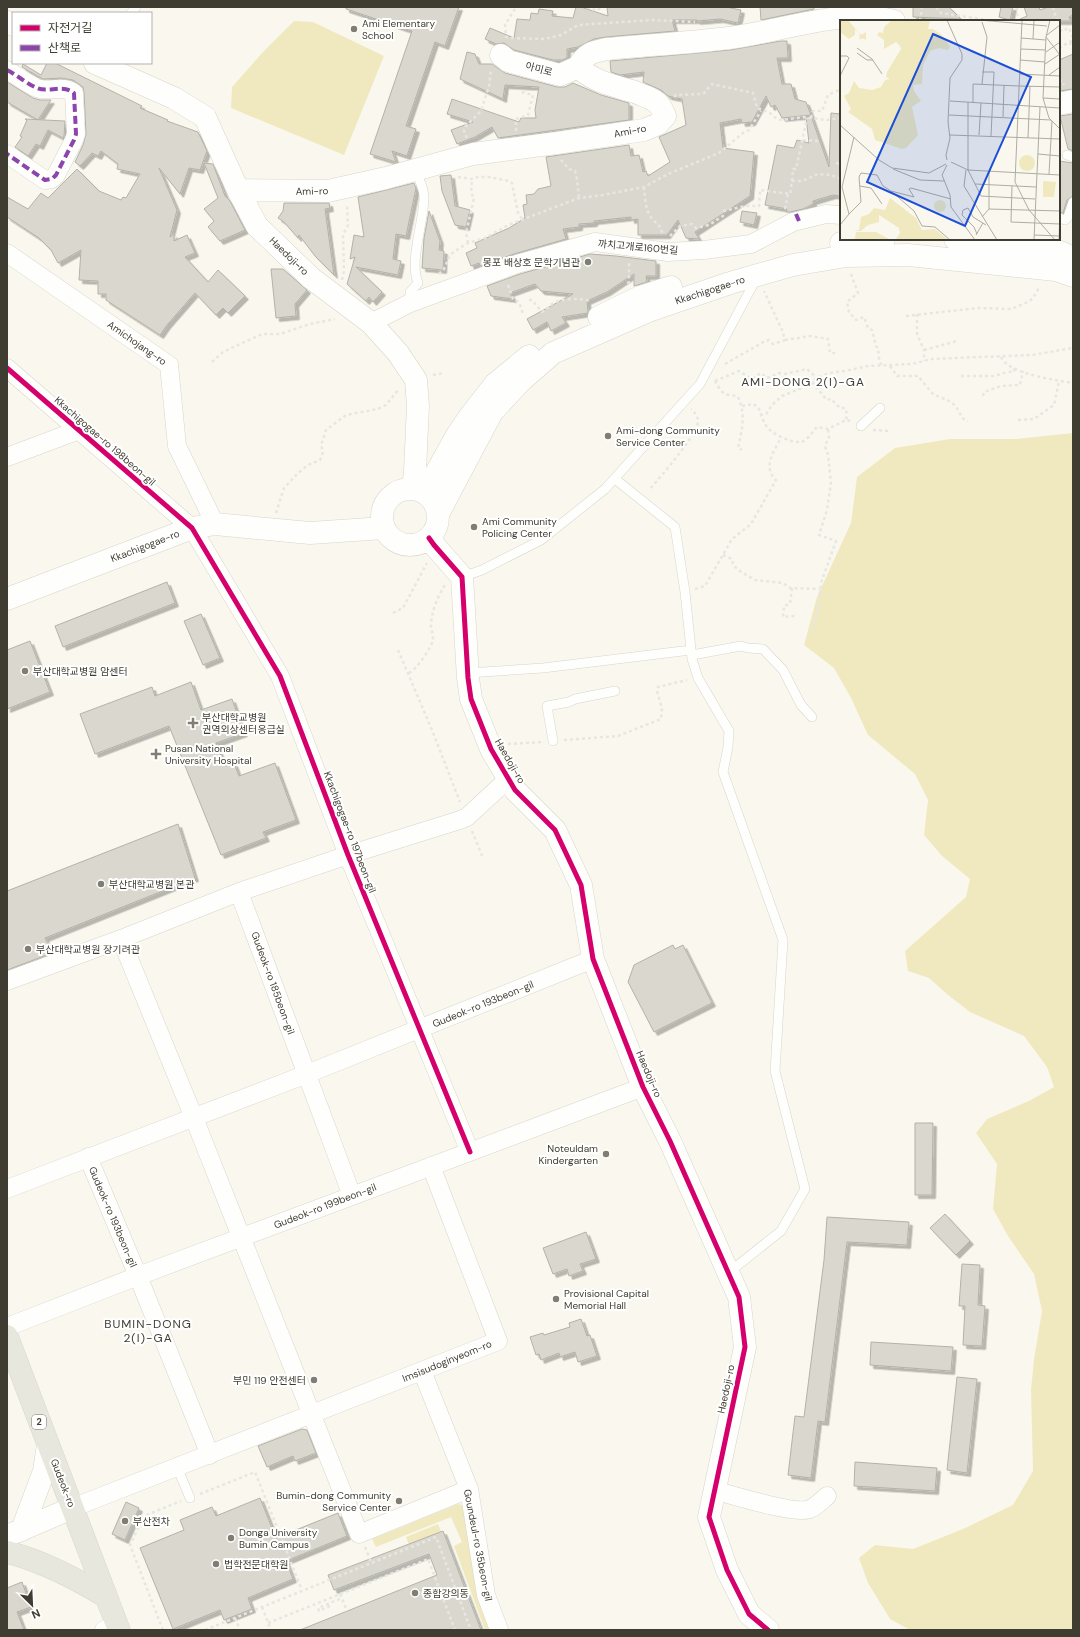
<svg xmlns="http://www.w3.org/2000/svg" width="1080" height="1637" viewBox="0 0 1080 1637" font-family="'DM Sans','Noto Sans KR',sans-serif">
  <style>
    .green { fill: #f0e9bf }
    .building { fill: #dad8ce; stroke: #b4b2a8; filter: url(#shadow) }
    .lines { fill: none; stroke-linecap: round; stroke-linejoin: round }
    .lane-casing { stroke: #d7d5ca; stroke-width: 10 }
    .street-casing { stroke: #d7d5ca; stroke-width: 19 }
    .secondary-casing { stroke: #d7d5ca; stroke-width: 23 }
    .primary-casing { stroke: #d7d6cf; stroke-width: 23 }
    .path { stroke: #e6e6e3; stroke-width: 2.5; stroke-dasharray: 3 3; stroke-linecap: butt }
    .lane { stroke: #fefefc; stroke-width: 9 }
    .street { stroke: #fefefc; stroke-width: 18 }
    .secondary { stroke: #fefefc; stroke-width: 22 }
    .primary { stroke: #e8e7de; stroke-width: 22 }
    .quiet { stroke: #8e44ad; stroke-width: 4; stroke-dasharray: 8 4; stroke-linecap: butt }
    .cycleway-casing { stroke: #fff; stroke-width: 8 }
    .cycleway { stroke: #d6006c; stroke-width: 5 }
    .poi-dot { fill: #807e73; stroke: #fff; stroke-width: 1.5 }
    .labels { text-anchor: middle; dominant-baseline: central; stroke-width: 4; stroke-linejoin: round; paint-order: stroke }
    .shield { fill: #fff; stroke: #79776f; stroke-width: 1 }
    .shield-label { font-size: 9px; font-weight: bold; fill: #3f3d31 }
    .poi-label { font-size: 10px; fill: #3f3d31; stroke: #fff; text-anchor: start }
    .street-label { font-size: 10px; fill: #3f3d31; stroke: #fff }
    .quarter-label { font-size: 12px; letter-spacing: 1px; fill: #3f3d31; stroke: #fff }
    .inset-road { fill: none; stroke: #afada2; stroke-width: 1 }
    .view { fill: #1d4ed8; fill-opacity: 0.15; stroke: #1d4ed8; stroke-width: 2 }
    .inset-edge { fill: none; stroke: #3f3d31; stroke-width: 2 }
  </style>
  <defs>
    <filter id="shadow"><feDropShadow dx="3.5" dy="3.5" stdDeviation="0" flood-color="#0004"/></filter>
  </defs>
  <rect width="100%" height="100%" fill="#faf8ee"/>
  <!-- green -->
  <path class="green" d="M294,21L313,22L384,56L344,155L231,108L232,87L263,52Z
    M1073,433V1630H910L890,1619L868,1583L859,1558L875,1545L913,1549L963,1529L1013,1505L1033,1471L1031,1390L1034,1359L1042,1311L1034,1274L1008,1236L993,1209L997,1164L976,1133L987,1119L1029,1101L1054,1087L1047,1067L1024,1036L970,1012L948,995L929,978L908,971L905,951L966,897L970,879L942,856L924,835L928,800L915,774L868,735L851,698L834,668L804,645L817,597L851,523L857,477L895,448L950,439H1016Z
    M458,1504L466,1506L493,1630H485L454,1546L462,1542L451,1517L376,1547L372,1539Z
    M438,1524L446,1543L414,1557L406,1537Z"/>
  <!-- building -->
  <path class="building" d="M346,7H459L445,46L435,42L406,126L416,129L407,156L392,151L396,162L370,154L412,31L346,9Z
    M576,7H581L608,16L607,7H726L741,10L738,23L720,19L697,21V20H672L675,31L606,37L594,39L578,47L567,49V58L562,60H553L514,50L504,43L496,44L485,39L490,28L514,38L517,19L530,20L531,13L538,14L539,9L553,11L552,16L573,18Z
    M760,7H814V9L761,20Z
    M913,7H949L961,19L913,17Z
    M1001,7H1013L1010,20L999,17Z
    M1024,7H1039L1040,10L1048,7H1073V15L1069,17L1071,21H1016L1027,16Z
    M781,41H787L788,58H777L782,84H791L795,99L806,102L811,115L782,118L775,105L771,107L766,96L752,122L742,123L741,119L720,123L723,148L754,152L750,196L695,232L699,239L686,238L678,220L667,235H638V219L631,220V217L594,221V223L579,224V227L563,229L566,239L514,254L480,266L479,263L471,266L466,253L477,248L475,243L509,228L525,218L523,205L527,204L526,195L534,194L538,189L551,186L546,157L629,145L631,156L639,155L643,172L646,171L648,176L670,162L659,137L686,125L682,99L668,96L661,90L643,82L644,72L620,75L611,72L610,61L730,50Z
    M467,52L475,54L479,64H492L505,73L557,87H565L573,83L601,95L629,103V120L498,138L492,127L475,137L457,144L451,130L473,122L447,114L452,99L519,122L521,118H536L535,110L539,87L505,85L503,99L460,79Z
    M1073,54V89L1059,91V60Z
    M47,63H55L142,106L140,108L168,120L167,121L198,132L207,151L200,170L189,168L180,194L159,168L177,210L170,237L174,234V241L187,235L195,253L185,257L208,282L218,270L245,296L228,313L223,308L216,315L195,293L167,325L160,335L106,300V294H98V281L79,280L81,250L58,263L51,250L39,238L7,217V197L28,209L41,193L48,198L77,169L99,191L121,200L123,197L126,198L140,174L117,169L118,164L101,151L98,156L92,153L80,166L75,162L83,145L86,134L84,92L83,87L73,80L61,78L43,79L22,67L23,64L41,75Z
    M7,82L33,98L40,100H51L38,120L7,102Z
    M831,113L841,114V196L833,195L813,201V204L803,209L790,212H786L787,209L765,205L777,145L794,148L797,140L809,143L806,117L811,116L829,167Z
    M1073,114V150H1071L1068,149L1060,116Z
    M25,119L65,121L64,136L63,138L48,130L40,146L36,144L28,156L15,147L22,137L20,136L27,120Z
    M1059,161L1073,163V196L1067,200L1063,213L1059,212Z
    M204,163L213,164L225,196L230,201L245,230L220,241L208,227L214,221L204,209L218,198Z
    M451,175L455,206L470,210L466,227L455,225L442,191L440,176Z
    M414,183L416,188L406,236L396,234L393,259L401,261L398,275L356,267L382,292L373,302L369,297L366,301L347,284L355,257L350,259L354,235L364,237L358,197Z
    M284,203H329L330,208L325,209L334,275L315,256L299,235L298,238L284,222L278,218L283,211Z
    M429,211L440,241L439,250L444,251L443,270L422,268L424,238Z
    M742,211L757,213L754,225L740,222Z
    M590,254L616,256L656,261V276H646L647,282L634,286V274L607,292L587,301L588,313L562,317L566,323L551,331L547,322L533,330L527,319L573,294L541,291L535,284L510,293L513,299L491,296L487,286L520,274Z
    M271,269H283L307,290L295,304L296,316L276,318Z
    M167,582L175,603L63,647L55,626Z
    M201,614L220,658L203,665L184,621Z
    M30,641L50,692L7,709V650Z
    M191,682L201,710L232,699L244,733L216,743L225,766L234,763L239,776L275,763L296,820L263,832L266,838L221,855L169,726L95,754L80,714L152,687L155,696Z
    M178,824L195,878L45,938L52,953L7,970V891Z
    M673,945L675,949L683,945L712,1003L654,1032L628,982L634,965Z
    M915,1123H933L932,1195H915Z
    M945,1214L970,1241L956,1255L930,1228Z
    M827,1217L909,1222L907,1245L847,1242L825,1422L818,1421L811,1478L788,1475L795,1416L804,1417L824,1260Z
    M586,1232L596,1259L580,1264L583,1271L569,1276L567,1269L553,1274L543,1248Z
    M962,1264L980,1265L978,1305L985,1306L982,1346L963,1345L965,1306H959Z
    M581,1319L587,1336L590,1335L597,1356L578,1362L575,1352L560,1357L559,1353L541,1360L539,1354L536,1355L530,1337L543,1333L544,1335L570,1327L569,1323Z
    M871,1342L953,1347L951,1371L870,1365Z
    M957,1377L977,1379L967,1473L947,1470Z
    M302,1429L307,1430L316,1453L295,1461L293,1456L267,1467L258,1446Z
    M855,1462L937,1468L935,1491L854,1486Z
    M260,1498L276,1538L338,1513L347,1536L286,1561L293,1579L248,1598L252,1609L224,1620L220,1610L173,1629L140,1548L184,1530L180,1520L212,1507L216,1516Z
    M126,1502L139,1508L125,1540L112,1534Z
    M443,1531L481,1630H300L437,1575L429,1554L334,1590L328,1575Z
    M22,1582L31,1607L17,1612L24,1630H7V1588Z"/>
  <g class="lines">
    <!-- lane casing -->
    <g class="lane-casing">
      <path id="lane" d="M131,13L136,7
        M1067,155L1073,157
        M1059,218L1065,220L1068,217L1073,202
        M410,303V292L418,283C409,260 424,222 424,197C424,188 418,178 416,170
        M861,426L880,408
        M615,479L675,527L685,592L692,659L698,678L729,731L728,747L723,772L783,940L775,1071L805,1189L781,1231L728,1273
        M462,577L482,570L541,540L605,489L700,384L756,279
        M692,655L741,646L748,648L763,649L783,670L801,705L812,717
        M468,673L543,668L691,650
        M553,741L547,706L569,702L575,699L615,691
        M177,1467L190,1498"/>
    </g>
    <!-- street casing -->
    <g class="street-casing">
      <path id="street" d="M7,70C17,75 27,84 37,88C48,93 63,84 74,93L76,134L74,140L56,175L52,179L45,180L7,154
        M7,253L169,365L177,446L215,524
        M371,323L410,303L517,264L595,242L668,252L704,250L751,244L793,222L826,214L841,215
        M7,368L192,528L280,676L348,855L470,1152
        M7,457L79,430
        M239,892L352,1196
        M121,939L194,1118L359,1534L469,1489
        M7,981L121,939L239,892L348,855L460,820L467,817L508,779
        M88,1157L138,1276L210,1455
        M7,1189L307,1074L593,959
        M7,1327L138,1276L643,1087
        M422,1371L469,1489L486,1595L499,1630
        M714,1490C732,1495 796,1515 810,1509C816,1507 822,1500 827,1496
        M72,1508L498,1341L431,1166
        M104,1630L117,1625"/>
    </g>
    <!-- secondary casing -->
    <g class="secondary-casing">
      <path id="secondary" d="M7,22L13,25
        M501,55L508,61L560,75L578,67
        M95,63L174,98L205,117L238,190L257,226L311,278L371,323L398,353L416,380L418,406L415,471L413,489
        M1059,104L1073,101
        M238,190L328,191L386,178L473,154L557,143L644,130L658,124L665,116C663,111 660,104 655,101C649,97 641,95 635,92C615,86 594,82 578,67C586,53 592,52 607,49C648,45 689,43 729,38C783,31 839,8 894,21
        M955,239L1060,252L1073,258
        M841,243L884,239
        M599,317L640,297L671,287
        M382 517a28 28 0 1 1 56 0a28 28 0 1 1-56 0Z
        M423,492L432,480L457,435L470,416L495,384L529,356
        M438,514L492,412L522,380L553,353L651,310L730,283L793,265L846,256L908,255L1056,270L1073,276
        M429,538L434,545L462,577L468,678L471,699L491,749L515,790L555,830L581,885L593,959L643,1087L670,1141L739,1297L745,1347L709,1517L727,1570L749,1614L768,1630
        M7,599L192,528L215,524L310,533L384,528
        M22,1530L44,1471L48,1445
        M7,1536L72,1508"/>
    </g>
    <!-- primary casing -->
    <g class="primary-casing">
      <path id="primary" d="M7,1336L119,1630
        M7,1552C42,1561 74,1578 105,1596"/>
    </g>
    <!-- path -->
    <path class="path" d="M587,7L597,11L601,7
      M936,7L941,13L994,21
      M1017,7V14L1019,21
      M1053,7L1057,21
      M920,21L922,7
      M1059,24L1062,31
      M1059,32L1069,28L1073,38
      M508,37H506L505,25L516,7
      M511,38L544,39L561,35L578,25L652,20L695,22
      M1070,42L1073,49
      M1059,48L1073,40
      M1059,80L1062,81L1064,85
      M674,97L676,95L703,94L712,84L753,93L757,108L770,113L777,119L782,120L804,117L826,120L841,118
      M811,118L813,111H822L828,95L841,89
      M516,131V119L528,115L533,95L521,92
      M467,138L464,131L465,127L481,111L489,86L491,70
      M803,140L818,141
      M561,160L569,169L575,171L577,179L579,198
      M836,163L841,164
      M458,177L472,179L478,177H489L509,181L512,183L518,213L522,219
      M792,181L793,169H796L807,118
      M644,187C645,197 645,212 653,220C660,226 660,225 663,235
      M785,209L788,194
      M670,236L680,226L692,224L696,228L709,225L723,216L724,211L745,206H759L760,190L790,194L792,181H802L818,174L831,175L841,179
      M468,243L466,233L474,198L471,193L472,179
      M439,274L444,269L450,255L455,251L468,243L485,238L508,225L579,198L603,195L644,187L668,174L719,153L743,133L749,130L761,111
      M851,274L858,293L847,302L849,312L856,320L864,317L868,328L872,330L876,346L878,348L879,358L881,365
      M342,280L344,271L343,235L348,225L347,204
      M627,283L629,282V263
      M508,285L513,299L519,302L523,314
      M529,300H532L542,312C546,310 548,307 552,304C560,298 582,298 590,301
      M917,314V334L924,350V361
      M906,316L978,308L1011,309L1028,302L1033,298L1040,286
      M785,340L811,336L828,339L830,353H837
      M924,350L957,341
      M1001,357C1009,374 1055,380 1073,383
      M212,362L223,352L262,334H280L310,324L335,319
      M725,364L765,341L769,340L773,344L785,340L782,330L764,291
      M890,366L897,376H918C921,379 930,391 932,393C947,402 954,398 962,418L968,421
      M433,375L444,373
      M961,376C972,376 982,376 993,376C1000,375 1006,371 1014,372V368
      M715,381C718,386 722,395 729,395C733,396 735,395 738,397C746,414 742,430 738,448L742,450
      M715,381L739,371L752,379L761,373L767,378L779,373L785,374L807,369L817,378
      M812,382L827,400L831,399L840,408H845L847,414L846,420
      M983,396L984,392L1001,386L1020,385L1023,371
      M742,406L753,404L758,407C761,413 762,420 767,427C772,434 791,443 801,442C807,441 813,431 817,427L828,429L846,420L852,421
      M760,415L766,414L772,405L782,396L804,387L817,378L829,373L845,371L868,366L912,364L931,359L1032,355L1073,348
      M1018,420L1034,419L1054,405L1059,381
      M873,430L890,431
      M651,488C661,476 697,435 698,422C698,416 695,413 691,409
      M276,513L284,488L298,473L308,465L320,460L323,452L321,445L326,430L346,415L378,409L386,405L399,389
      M723,555L732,559L733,565L741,572L755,580L783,583L790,588L820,589
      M792,588L790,604L784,606L783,617L796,616
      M695,589L705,586L732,539L751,524L776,480C762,467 774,451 781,438
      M393,613L403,608L427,563
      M814,630L822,580L836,541L819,535L827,510L831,483L828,454L826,451L825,445L829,438L828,429
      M398,650L432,730L460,802
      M409,673C417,669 431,648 433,640C433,636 432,631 431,627C431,613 437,597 445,585
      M564,740L618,736L661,719L662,708L657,691L658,687L687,680
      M508,744L543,742
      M472,831L483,858
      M200,1494L255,1472L302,1590
      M365,1547L371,1562
      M340,1594L347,1611
      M330,1606L319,1611L318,1608L342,1598
      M262,1607L271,1630
      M235,1618L240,1630
      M268,1623L428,1559L455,1630
      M163,1630L130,1545L144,1516L181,1501
      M205,1630L436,1537L471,1630"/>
    <!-- lane -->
    <use href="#lane" class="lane"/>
    <!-- street -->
    <use href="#street" class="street"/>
    <!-- secondary -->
    <use href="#secondary" class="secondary"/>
    <!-- primary -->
    <use href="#primary" class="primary"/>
    <!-- quiet -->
    <path class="quiet" d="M7,70C17,75 27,84 37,88C48,93 63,84 74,93L76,134L74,140L56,175L52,179L45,180L7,154
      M796,214L799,221"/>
    <!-- cycleway casing -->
    <g class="cycleway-casing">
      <path id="cycleway" d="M7,368L192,528L280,676L348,855L470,1152
        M429,538L434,545L462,577L468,678L471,699L491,749L515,790L555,830L581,885L593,959L643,1087L670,1141L739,1297L745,1347L709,1517L727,1570L749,1614L768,1630"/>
    </g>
    <!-- cycleway -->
    <use href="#cycleway" class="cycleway"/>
  </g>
  <!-- markers -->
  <g class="poi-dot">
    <circle cx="354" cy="29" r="4"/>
    <circle cx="588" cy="262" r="4"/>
    <circle cx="608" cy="436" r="4"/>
    <circle cx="474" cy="527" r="4"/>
    <circle cx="25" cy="671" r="4"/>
    <path d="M191 717h4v4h4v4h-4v4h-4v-4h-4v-4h4z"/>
    <path d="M154 748h4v4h4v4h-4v4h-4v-4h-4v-4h4z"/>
    <circle cx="101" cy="884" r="4"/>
    <circle cx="28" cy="949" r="4"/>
    <circle cx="606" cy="1154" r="4"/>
    <circle cx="556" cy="1299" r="4"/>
    <circle cx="314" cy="1380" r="4"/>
    <circle cx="399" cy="1501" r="4"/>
    <circle cx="125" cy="1521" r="4"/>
    <circle cx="231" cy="1538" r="4"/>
    <circle cx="216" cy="1564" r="4"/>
    <circle cx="415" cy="1593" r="4"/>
  </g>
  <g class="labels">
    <!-- shield labels -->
    <rect class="shield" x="32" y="1415" width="14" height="14" rx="3"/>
    <g class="shield-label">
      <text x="39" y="1422">2</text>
    </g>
    <!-- poi labels -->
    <g class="poi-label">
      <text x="362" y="23">Ami Elementary<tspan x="362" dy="12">School</tspan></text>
      <text x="580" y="262" text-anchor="end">몽포 배상호 문학기념관</text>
      <text x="616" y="430">Ami-dong Community<tspan x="616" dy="12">Service Center</tspan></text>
      <text x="482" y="521">Ami Community<tspan x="482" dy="12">Policing Center</tspan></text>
      <text x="33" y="671">부산대학교병원 암센터</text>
      <text x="202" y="717">부산대학교병원<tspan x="202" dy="12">권역외상센터응급실</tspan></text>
      <text x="165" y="748">Pusan National<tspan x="165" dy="12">University Hospital</tspan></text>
      <text x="109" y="884">부산대학교병원 본관</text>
      <text x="36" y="949">부산대학교병원 장기려관</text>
      <text x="598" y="1148" text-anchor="end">Noteuldam<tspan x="598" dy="12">Kindergarten</tspan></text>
      <text x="564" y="1293">Provisional Capital<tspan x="564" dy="12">Memorial Hall</tspan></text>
      <text x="306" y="1380" text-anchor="end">부민 119 안전센터</text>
      <text x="391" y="1495" text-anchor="end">Bumin-dong Community<tspan x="391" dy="12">Service Center</tspan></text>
      <text x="133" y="1521">부산전차</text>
      <text x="239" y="1532">Donga University<tspan x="239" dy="12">Bumin Campus</tspan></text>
      <text x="224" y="1564">법학전문대학원</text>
      <text x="423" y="1593">종합강의동</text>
    </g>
    <!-- street labels -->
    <g class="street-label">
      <text transform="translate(539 69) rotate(15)">아미로</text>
      <text transform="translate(630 131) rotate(-11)">Ami-ro</text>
      <text transform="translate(312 191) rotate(-1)">Ami-ro</text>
      <text transform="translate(638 247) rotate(5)">까치고개로160번길</text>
      <text transform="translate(289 256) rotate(44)">Haedoji-ro</text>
      <text transform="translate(710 290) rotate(-18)">Kkachigogae-ro</text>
      <text transform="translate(137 343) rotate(35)">Amichojang-ro</text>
      <text transform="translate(105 441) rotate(41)">Kkachigogae-ro 198beon-gil</text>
      <text transform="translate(145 546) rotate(-21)">Kkachigogae-ro</text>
      <text transform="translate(510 761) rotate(60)">Haedoji-ro</text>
      <text transform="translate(350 832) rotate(69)">Kkachigogae-ro 197beon-gil</text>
      <text transform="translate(273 983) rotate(70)">Gudeok-ro 185beon-gil</text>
      <text transform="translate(483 1004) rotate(-22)">Gudeok-ro 193beon-gil</text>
      <text transform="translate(649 1074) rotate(67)">Haedoji-ro</text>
      <text transform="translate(325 1206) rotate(-21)">Gudeok-ro 199beon-gil</text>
      <text transform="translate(113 1217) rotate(67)">Gudeok-ro 193beon-gil</text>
      <text transform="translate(447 1361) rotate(-22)">Imsisudoginyeom-ro</text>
      <text transform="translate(726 1389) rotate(-78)">Haedoji-ro</text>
      <text transform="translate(63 1483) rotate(69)">Gudeok-ro</text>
      <text transform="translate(478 1545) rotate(79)">Goundeul-ro 35beon-gil</text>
    </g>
    <!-- quarter labels -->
    <g class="quarter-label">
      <text x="803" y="382">AMI-DONG 2(I)-GA</text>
      <text x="148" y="1324">BUMIN-DONG<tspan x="148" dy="14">2(I)-GA</tspan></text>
    </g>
  </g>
  <!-- overview -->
  <g transform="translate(840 20)">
    <rect width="220" height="220" fill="#faf8ee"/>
    <path d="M0,0H8L21,15L26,12V20L22,18L20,20L19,13L15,9V15L9,19L0,12ZM52,0H90L88,9H93L102,15L110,27L108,30L99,28L90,31L83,45L82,64L73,65L74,71L81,81L72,87L78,115L66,128L62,129L35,120L32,109L8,92L11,89L4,76L9,73L14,61L19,68L32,70L41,67L45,60L50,59L46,57L47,52L61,29L60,26L56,22L44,29V20L37,15L39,12L43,13L44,7ZM179 143a8 8 0 1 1 16 0a8 8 0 1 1-16 0ZM203,161L216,162L214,177H203ZM50,178L76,198L82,210L95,209L108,220H55L60,213L59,208L39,195V202L28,205L21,211H13L19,210L21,197L29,194L34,188L45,190ZM94 186a6 6 0 1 1 12 0a6 6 0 1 1-12 0ZM16,212H36L51,220H13L15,218Z" fill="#f0e9bf"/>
    <path class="inset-road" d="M107,0L122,34V40L110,58L108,102L110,118L106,135L107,140M139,0L207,6M182,0L175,162L189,190L215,220M210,0L206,17L203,78L209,98L220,109M207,15L220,5M206,17L220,35M181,18L206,20M193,19L194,0M17,28L32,39L42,54M181,29L206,30M206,32L220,22M17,33L27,40H33M0,36H7L9,38L0,56M180,40L205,42M205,44L220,34M142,52H154L151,116M180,54L220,56M209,55L220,47M142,64L147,17L142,2M179,66L220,67M203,78L220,79M110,81L220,88M128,82V150L141,176L195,179M133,83V64L179,66M109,95L211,100M163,97L164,65M0,105L39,140L52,148L89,153L106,144M220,107V84M110,115L220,119M139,115L141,83M188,118L190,66M198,134L220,136M111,142L128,150L220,155M107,145L102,155L110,175L111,187L135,220M53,149L80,160L104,161M126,150L124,166L157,220M209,154L212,101M135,164L196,167M20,166L31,168L42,184M172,166L171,202L220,204M51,171L74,191L82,206L95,207L110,220M149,189L220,191M9,194L21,182L19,157L21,153L37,155L43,166L51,171L74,177L69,169L71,168L111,179M142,197L149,189V151M0,205L9,194L2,167L14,117M137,214L134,207L122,195L123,190L128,188L133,197L146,205M136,215L143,203M194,215L220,216M194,220L200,87M219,220L220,190"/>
    <path class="view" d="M93,14L191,57L125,206L27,162Z"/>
    <rect width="220" height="220" class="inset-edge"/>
  </g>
  <!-- border -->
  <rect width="1080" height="1637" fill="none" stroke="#3f3d31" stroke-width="16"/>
  <!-- legend -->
  <rect x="12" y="12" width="140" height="52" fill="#ffffff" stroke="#b2b1ad"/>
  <rect x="20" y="25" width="20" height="6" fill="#d6006c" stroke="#b2b1ad"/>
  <text x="48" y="32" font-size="12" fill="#3f3d31">자전거길</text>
  <rect x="20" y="45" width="20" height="6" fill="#8e44ad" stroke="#b2b1ad"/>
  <text x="48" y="52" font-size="12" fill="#3f3d31">산책로</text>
  <!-- north arrow -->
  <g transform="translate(32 1605) rotate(156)" stroke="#ffffff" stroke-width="3" paint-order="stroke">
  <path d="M0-3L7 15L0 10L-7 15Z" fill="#3f3d31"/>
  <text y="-6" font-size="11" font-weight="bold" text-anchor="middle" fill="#3f3d31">N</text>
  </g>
</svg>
